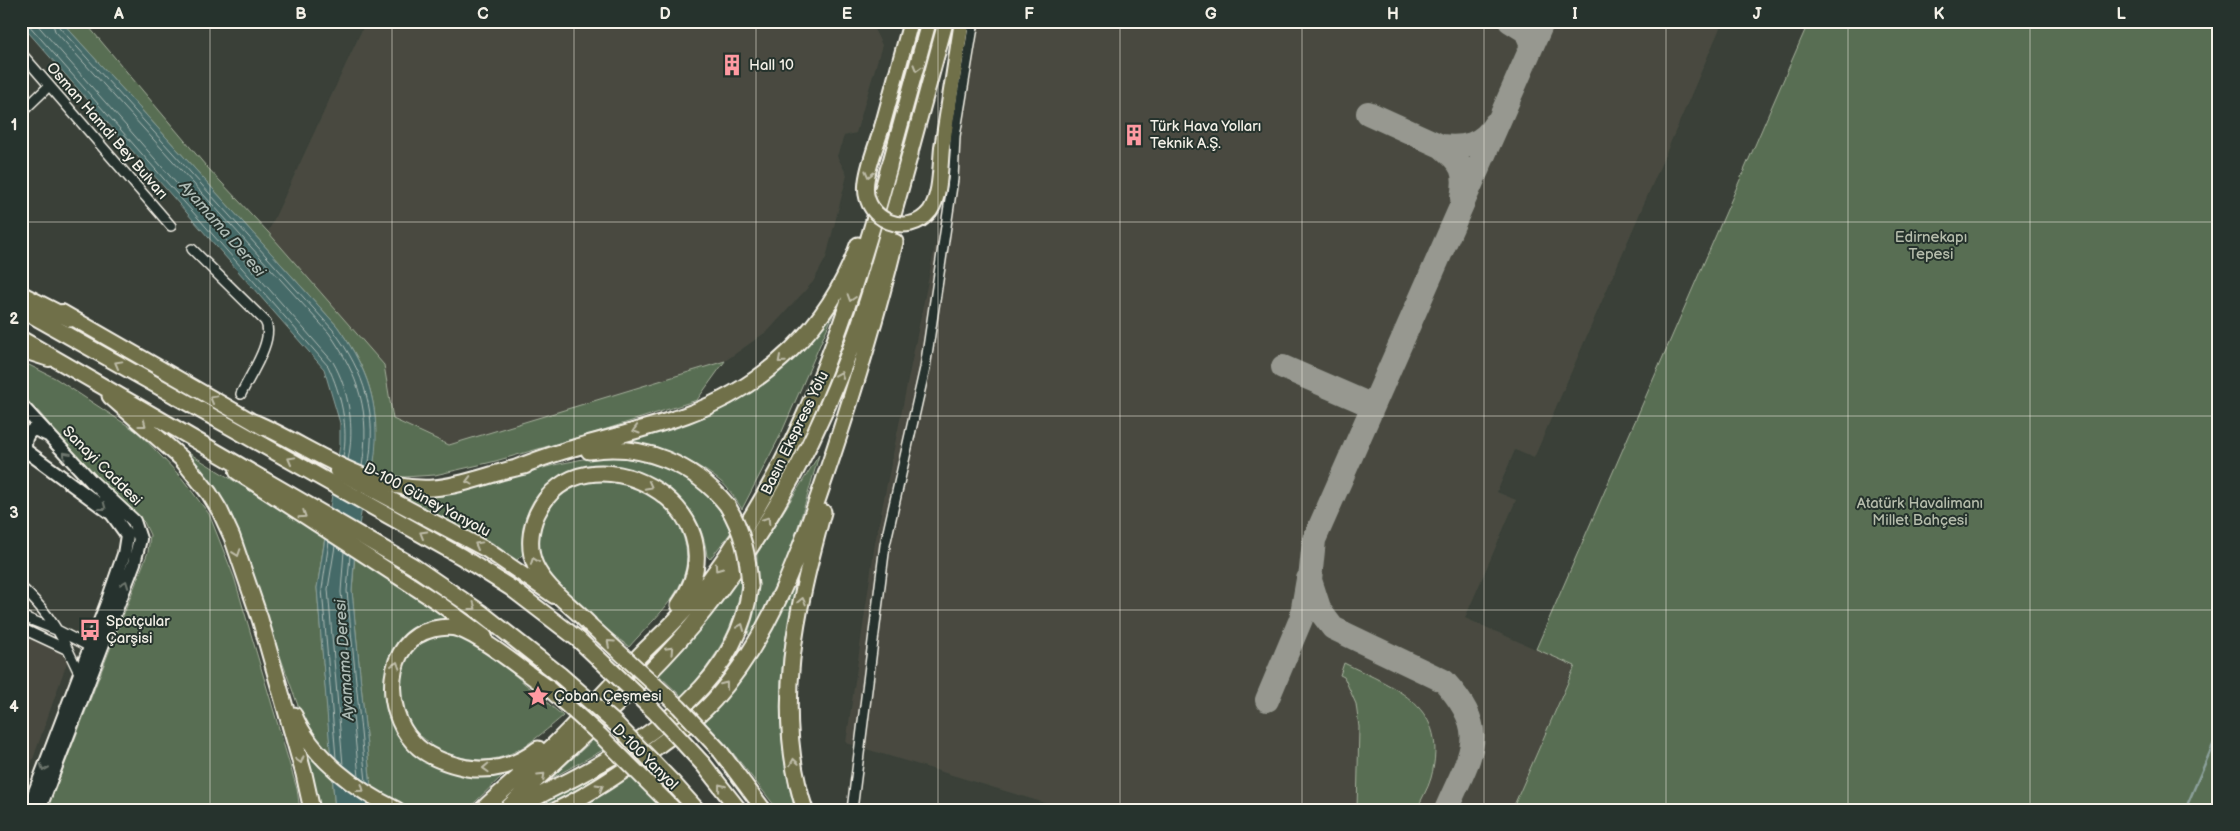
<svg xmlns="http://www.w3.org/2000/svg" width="2240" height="831" viewBox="0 0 2240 831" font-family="'Balsamiq Sans',sans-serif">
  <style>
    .built { fill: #484a40 }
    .green { fill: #596e52; stroke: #a6b09d }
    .water { fill: #456a68; stroke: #8ba09b }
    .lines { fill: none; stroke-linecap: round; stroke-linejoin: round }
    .shore { stroke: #aebbb5; stroke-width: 1 }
    .stream { stroke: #8ba09b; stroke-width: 2.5 }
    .taxiway { stroke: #979890; stroke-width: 24 }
    .street-casing { stroke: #f4f1e8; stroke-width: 12 }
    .secondary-casing { stroke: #f4f1e8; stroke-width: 16 }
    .primary-casing { stroke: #f4f1e8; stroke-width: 18 }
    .highway-casing { stroke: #f4f1e8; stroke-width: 19 }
    .street { stroke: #26332d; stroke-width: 9 }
    .secondary { stroke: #26332d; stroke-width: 12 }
    .primary { stroke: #70704a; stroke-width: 14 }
    .highway { stroke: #70704a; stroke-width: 15 }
    .primary-bridge-casing { stroke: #f4f1e8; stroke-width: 18; stroke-linecap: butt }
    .highway-bridge-casing { stroke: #f4f1e8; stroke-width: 19; stroke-linecap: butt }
    .primary-bridge { stroke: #70704a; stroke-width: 14 }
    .highway-bridge { stroke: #70704a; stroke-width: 15 }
    .oneway { stroke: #bfbda9 }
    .oneway2 { stroke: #6e766e }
    .grid { fill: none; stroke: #f4f1e8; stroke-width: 1; stroke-opacity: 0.55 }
    .labels { text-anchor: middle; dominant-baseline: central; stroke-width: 4; stroke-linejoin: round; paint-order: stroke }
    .poi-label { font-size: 15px; fill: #f4f1e8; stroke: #26332d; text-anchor: start }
    .street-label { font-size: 15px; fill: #f4f1e8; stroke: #26332d }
    .park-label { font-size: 15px; fill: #b6bdac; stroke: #26332d }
    .water-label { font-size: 16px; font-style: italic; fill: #aebbb5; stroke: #26332d }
    .neatline { fill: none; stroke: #f4f1e8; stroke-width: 2 }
    .grid-label { font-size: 16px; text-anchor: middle; font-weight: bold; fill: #f4f1e8 }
  </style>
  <rect width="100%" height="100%" fill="#3a4038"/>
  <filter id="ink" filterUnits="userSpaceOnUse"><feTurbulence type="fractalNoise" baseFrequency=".02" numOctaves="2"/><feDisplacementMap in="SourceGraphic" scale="10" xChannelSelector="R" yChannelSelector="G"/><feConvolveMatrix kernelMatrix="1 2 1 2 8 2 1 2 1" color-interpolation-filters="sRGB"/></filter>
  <g filter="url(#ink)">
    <!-- built -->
    <path class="built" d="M366,21H870L882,45L856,133L844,136L837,156L847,175L826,258L813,282L769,330L725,361L449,445L393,419L384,365L268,232Z
      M969,21H1723L1534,458L1515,450L1497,492L1516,500L1465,618L1574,666L1512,810H1068L846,743L875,543L948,182L949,144Z
      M21,65L29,75L25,91L21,95Z
      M21,632L71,651L21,793Z"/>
    <!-- green -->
    <path class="green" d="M61,21H84L206,166L268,232L384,365L393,419L449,445L725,361L697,400L591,434L492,462L435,475L404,477L382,474L373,470C380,409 373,376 337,326Z
      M1809,21H2219V810H1512L1575,666L1536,649Z
      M836,308L781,434L742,509C736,500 729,488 720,481C693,459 658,446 623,444C712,410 779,389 836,308Z
      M21,361L55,378L139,433L181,477L209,514L234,577L297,789L300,810H47L148,552L150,535L144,522L81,463L39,412L21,398Z
      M179,447L325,537L317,588L331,756L305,725L227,509L205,477Z
      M819,455C801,519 785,578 750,636L748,634L754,614L757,594V554Z
      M616,457C654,462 695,474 718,508C723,515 727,524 731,532L710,559L707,556C696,445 511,431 523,554L516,561L410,501L409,496H443L554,465L583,459Z
      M593,480C608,481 621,482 634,487C670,501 697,540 683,578C673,604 647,626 629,647C594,618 508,567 546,513C551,507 557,494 564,489C571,484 585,483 593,480Z
      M355,555L448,619C434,622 420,624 409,633C379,656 379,705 401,734C405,739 464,770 474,774C482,777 495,774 504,774L467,810H418L400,805L371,788L352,591Z
      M742,572C738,629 717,654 683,698L659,675L689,642Z
      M800,574C795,599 787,625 784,650C777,703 780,758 795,810H778L729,748L703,720L757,655Z
      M452,631L479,645L563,716C516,756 493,774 431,747V743C401,728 390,681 409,653C412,649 415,643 419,641C428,635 442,634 452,631Z
      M1344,663C1397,689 1450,706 1431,778C1428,789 1421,799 1417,810H1357L1359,727L1356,704L1344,677L1340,675Z
      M593,740L603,750L550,779Z
      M304,747L332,775L335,810H321Z
      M614,761L618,765C590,783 563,801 530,809Z
      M629,774L664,810H570Z"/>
    <!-- water -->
    <path class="water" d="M21,21H61L337,326C364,364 377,395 376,441C375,454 375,467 367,478L355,549L352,591L371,788L376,810H335L317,588L340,445V423L324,369L21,24Z"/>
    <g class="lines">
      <!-- shore -->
      <path class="shore" d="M21,21L27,23L328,366C341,394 349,427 343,457
        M34,21L333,362C349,390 355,428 348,460
        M52,21L55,31L329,333C359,376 371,413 362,466
        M58,21L59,27L333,330C365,373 378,414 368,468
        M329,542L322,589L336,758
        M335,546L328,589L343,765
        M344,551L341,592L359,777
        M350,555L347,591L366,782"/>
      <!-- stream -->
      <path class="stream" d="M2185,810L2219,731"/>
      <!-- taxiway -->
      <path class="taxiway" d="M1510,21L1526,31L1532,45
        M1368,113L1454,152
        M1462,198C1467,170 1462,164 1441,146C1464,149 1482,145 1495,124
        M1283,367L1373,406
        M1267,700L1301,619L1308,579
        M1446,810C1470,753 1492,734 1444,681L1333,628L1320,611L1310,580L1314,540L1543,21"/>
      <!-- street casing -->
      <g class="street-casing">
        <path id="street" d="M21,53L171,226
          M21,113L49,86
          M192,249L265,321C276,338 249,377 241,394
          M21,587C42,606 56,625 68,650
          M21,616L59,631L90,647
          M21,628L68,650L80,675
          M852,810L885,545L925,368L953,179L955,136L974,21"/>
      </g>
      <!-- secondary casing -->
      <g class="secondary-casing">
        <path id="secondary" d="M21,405L91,481L134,521L140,539L134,563L39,810
          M21,424L24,414L22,405
          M21,447L112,514L127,535L124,554L107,603L28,810
          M25,450C25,441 25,434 34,429L48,435"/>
      </g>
      <!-- primary casing -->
      <g class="primary-casing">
        <path id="primary" d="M882,127L911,21
          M942,148L962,21
          M910,154L946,21
          M889,167L929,21
          M62,312L264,428
          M21,350L49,359
          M337,471L487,550L554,596
          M237,472L440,604L485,637
          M720,751L764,810
          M664,799L675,810"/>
      </g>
      <!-- highway casing -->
      <g class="highway-casing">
        <path id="highway" d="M21,294L70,319
          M21,309L462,557L511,588L579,640
          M21,339L413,566L480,612L560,675
          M110,396L181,458L209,493L220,511L232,537L260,619L304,774L312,810
          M256,423C313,448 367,492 433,488C464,486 494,472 525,466
          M589,451C641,442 694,464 727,505
          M516,468C571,445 630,435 686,415C766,386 830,326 858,245
          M589,624C572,606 545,588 535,565C528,549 530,529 537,514C581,419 750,506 679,605
          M294,715C312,758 356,790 397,810
          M538,749C518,765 493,772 467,768C448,764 426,757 413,742C383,710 383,641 433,629C442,627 451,626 459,629C483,637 526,673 548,688
          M703,764L739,810
          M673,783L697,810
          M482,810C507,786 533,766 557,742C586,713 613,683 641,654C658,637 677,621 693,601C795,474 847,323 889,167
          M506,810C571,742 646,685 704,611C762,538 809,455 843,368C871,299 890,225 910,154
          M518,810C536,795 558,787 578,776C655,735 740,679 750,586
          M557,810C594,792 626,770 659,745C678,731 698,718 714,700C775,631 802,545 831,460C855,388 877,316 895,242
          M805,810C772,711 797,608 823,512"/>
      </g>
      <!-- street -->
      <use href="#street" class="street"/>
      <!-- secondary -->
      <use href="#secondary" class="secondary"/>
      <!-- primary -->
      <use href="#primary" class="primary"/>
      <!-- highway -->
      <use href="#highway" class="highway"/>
      <!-- primary-bridge casing -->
      <g class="primary-bridge-casing">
        <path id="primary-bridge" d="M882,127C877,145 867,166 866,186C864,220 908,239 930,211C941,195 940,167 942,148
          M589,624L679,707L720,751
          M548,688L601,736L664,799"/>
      </g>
      <!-- highway-bridge casing -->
      <g class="highway-bridge-casing">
        <path id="highway-bridge" d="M727,505C743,531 748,556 750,586
          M579,640L654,711L703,764
          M560,675L617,725L673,783"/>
      </g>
      <!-- primary-bridge -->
      <use href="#primary-bridge" class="primary-bridge"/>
      <!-- highway-bridge -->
      <use href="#highway-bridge" class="highway-bridge"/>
    </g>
    <!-- one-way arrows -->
    <defs><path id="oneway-chevron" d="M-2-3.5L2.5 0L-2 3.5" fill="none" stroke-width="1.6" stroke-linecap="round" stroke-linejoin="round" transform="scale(1.25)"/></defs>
    <g class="oneway">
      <use href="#oneway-chevron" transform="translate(917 68) rotate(106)"/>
      <use href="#oneway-chevron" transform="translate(869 174) rotate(104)"/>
      <use href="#oneway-chevron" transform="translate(851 298) rotate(108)"/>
      <use href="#oneway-chevron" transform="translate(781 360) rotate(139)"/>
      <use href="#oneway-chevron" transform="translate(118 364) rotate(-151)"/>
      <use href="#oneway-chevron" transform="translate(840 375) rotate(-67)"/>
      <use href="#oneway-chevron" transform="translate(213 399) rotate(-151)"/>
      <use href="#oneway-chevron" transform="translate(143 424) rotate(37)"/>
      <use href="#oneway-chevron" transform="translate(636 430) rotate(163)"/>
      <use href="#oneway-chevron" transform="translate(291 460) rotate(-151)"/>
      <use href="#oneway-chevron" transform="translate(469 481) rotate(165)"/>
      <use href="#oneway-chevron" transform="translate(649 486) rotate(28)"/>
      <use href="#oneway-chevron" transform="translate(303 515) rotate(33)"/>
      <use href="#oneway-chevron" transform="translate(767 520) rotate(-57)"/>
      <use href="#oneway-chevron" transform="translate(423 534) rotate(-150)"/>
      <use href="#oneway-chevron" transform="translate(478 545) rotate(-151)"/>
      <use href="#oneway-chevron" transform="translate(237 553) rotate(71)"/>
      <use href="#oneway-chevron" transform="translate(534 561) rotate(-110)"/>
      <use href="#oneway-chevron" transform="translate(718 568) rotate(125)"/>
      <use href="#oneway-chevron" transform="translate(802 601) rotate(-78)"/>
      <use href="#oneway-chevron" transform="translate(473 607) rotate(36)"/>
      <use href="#oneway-chevron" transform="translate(741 627) rotate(-68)"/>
      <use href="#oneway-chevron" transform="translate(610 643) rotate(-138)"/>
      <use href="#oneway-chevron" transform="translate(670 650) rotate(-47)"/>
      <use href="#oneway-chevron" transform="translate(396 665) rotate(-71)"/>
      <use href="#oneway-chevron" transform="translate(725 685) rotate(-52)"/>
      <use href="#oneway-chevron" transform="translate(300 760) rotate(74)"/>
      <use href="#oneway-chevron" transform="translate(794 762) rotate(-99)"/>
      <use href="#oneway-chevron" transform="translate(486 768) rotate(178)"/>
      <use href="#oneway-chevron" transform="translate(542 776) rotate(-43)"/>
      <use href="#oneway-chevron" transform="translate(600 787) rotate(-31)"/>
      <use href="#oneway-chevron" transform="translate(721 787) rotate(-128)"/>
      <use href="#oneway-chevron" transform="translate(361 789) rotate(36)"/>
    </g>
    <g class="oneway2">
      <use href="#oneway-chevron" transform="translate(66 455) rotate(-132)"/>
      <use href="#oneway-chevron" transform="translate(103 507) rotate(37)"/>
      <use href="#oneway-chevron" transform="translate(125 584) rotate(-69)"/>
      <use href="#oneway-chevron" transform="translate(44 768) rotate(112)"/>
    </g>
  </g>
  <!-- grid -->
  <path class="grid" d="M210,21V810M392,21V810M574,21V810M756,21V810M938,21V810M1120,21V810M1302,21V810M1484,21V810M1666,21V810M1848,21V810M2030,21V810M21,222H2219M21,416H2219M21,610H2219"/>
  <!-- icons -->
  <defs>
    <g id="building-bare" transform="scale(1.725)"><path d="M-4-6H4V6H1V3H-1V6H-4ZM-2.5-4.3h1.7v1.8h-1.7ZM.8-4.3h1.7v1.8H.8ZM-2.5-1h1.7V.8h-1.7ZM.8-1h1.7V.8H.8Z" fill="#ff9aa2" stroke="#26332d" stroke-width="2.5" paint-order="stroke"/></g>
    <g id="bus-bare" transform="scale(1.725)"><path d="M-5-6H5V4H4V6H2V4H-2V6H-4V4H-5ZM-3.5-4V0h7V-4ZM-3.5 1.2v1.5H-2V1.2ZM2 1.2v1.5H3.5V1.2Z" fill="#ff9aa2" stroke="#26332d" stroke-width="2.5" paint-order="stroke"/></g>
    <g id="sight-bare" transform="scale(1.725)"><path d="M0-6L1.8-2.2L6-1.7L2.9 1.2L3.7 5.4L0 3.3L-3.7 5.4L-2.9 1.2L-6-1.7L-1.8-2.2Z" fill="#ff9aa2" stroke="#26332d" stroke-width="2.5" paint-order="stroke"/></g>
  </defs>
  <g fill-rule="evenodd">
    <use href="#building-bare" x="732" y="65"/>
    <use href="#building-bare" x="1134" y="135"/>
    <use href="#bus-bare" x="90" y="630"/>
    <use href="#sight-bare" x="538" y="696"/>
  </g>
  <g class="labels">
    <!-- poi labels -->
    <g class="poi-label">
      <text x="749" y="65">Hall 10</text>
      <text x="1150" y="126">Türk Hava Yolları<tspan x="1150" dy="17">Teknik A.Ş.</tspan></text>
      <text x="106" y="621">Spotçular<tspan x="106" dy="17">Çarşisi</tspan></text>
      <text x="554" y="696">Çoban Çeşmesi</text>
    </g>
    <!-- street labels -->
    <g class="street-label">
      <text transform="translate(107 131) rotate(49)">Osman Hamdi Bey Bulvarı</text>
      <text transform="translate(795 433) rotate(-64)">Basın Ekspress Yolu</text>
      <text transform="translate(102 466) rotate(45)">Sanayi Caddesi</text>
      <text transform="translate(427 500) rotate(28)">D-100 Güney Yanyolu</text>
      <text transform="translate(645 757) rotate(45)">D-100 Yanyol</text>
    </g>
    <!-- park labels -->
    <g class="park-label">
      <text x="1931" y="237">Edirnekapı<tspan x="1931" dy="17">Tepesi</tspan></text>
      <text x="1920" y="503">Atatürk Havalimanı<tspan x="1920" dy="17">Millet Bahçesi</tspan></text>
    </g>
    <!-- water labels -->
    <g class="water-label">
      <text transform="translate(222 229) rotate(49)">Ayamama Deresi</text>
      <text transform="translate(345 660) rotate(-94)">Ayamama Deresi</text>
    </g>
  </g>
  <!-- margin -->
  <rect width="2240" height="831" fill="none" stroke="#26332d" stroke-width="55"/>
  <rect x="28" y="28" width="2184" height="776" class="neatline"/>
  <g class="grid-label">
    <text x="119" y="19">A</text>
    <text x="301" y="19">B</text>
    <text x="483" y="19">C</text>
    <text x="665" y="19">D</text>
    <text x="847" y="19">E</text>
    <text x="1029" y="19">F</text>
    <text x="1211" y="19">G</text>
    <text x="1393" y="19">H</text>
    <text x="1575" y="19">I</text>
    <text x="1757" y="19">J</text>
    <text x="1939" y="19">K</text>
    <text x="2121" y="19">L</text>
    <text x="14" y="130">1</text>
    <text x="14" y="324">2</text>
    <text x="14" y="518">3</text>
    <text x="14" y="712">4</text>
  </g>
</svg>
